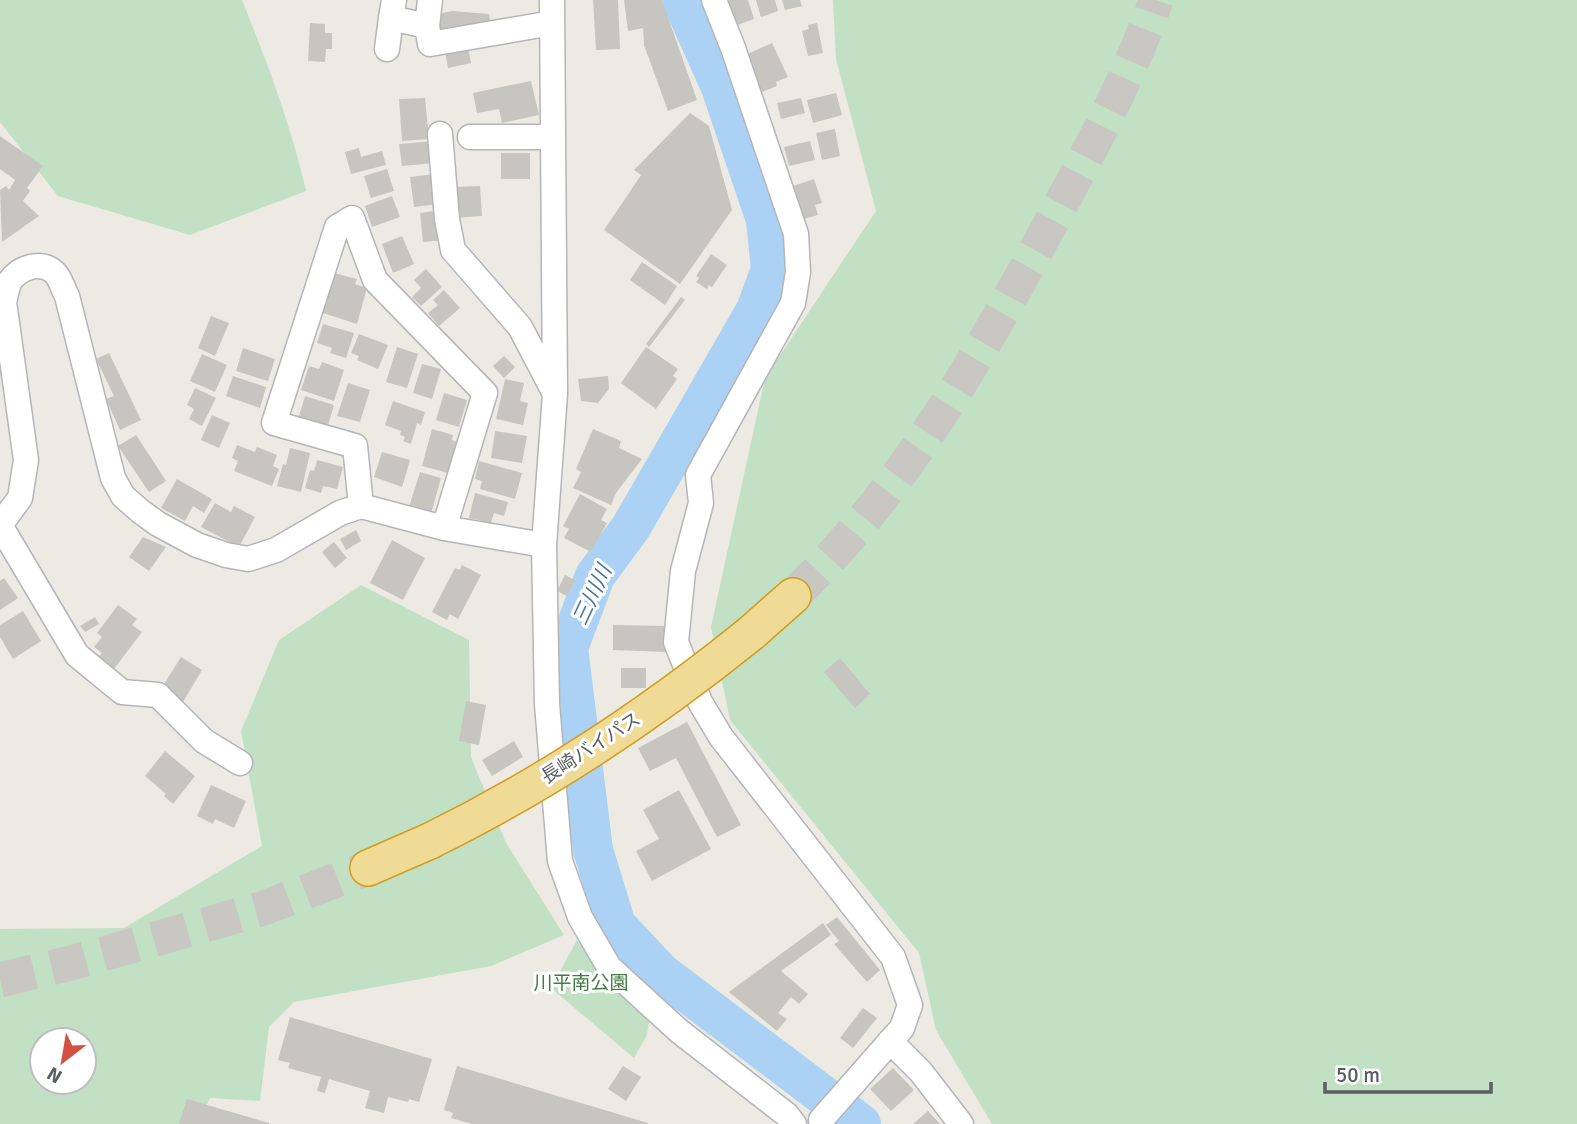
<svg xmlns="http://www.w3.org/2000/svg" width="1577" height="1124" viewBox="0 0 1577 1124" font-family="Signika,'Noto Sans JP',sans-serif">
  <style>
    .green { fill: #c2e0c3; fill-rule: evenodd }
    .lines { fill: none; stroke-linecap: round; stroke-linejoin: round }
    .river { stroke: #abd2f4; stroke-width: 40 }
    .building { fill: #c7c5bf }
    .highway-tunnel { stroke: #c8c7c2; stroke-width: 35; stroke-dasharray: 35 18; stroke-linecap: butt }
    .minor-casing { stroke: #b3b5b8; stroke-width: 27 }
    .highway-casing { stroke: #d29d1c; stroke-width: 38 }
    .minor { stroke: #fff; stroke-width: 24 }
    .highway { stroke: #efda96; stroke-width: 35 }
    .highway-bridge-casing { stroke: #d29d1c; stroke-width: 38; stroke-linecap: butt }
    .highway-bridge { stroke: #efda96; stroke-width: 35 }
    .labels { text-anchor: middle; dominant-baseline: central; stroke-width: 6; stroke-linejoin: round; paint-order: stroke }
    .street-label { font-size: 19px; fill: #5b5e61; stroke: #fff }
    .park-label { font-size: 19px; fill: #3f7d43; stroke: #fff }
    .water-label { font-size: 21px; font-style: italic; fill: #4b74a3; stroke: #fff }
  </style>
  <rect width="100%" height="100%" fill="#eceae3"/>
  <!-- green -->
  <path class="green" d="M0,0H242C267,62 291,125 306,191L190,235L58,196L0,122Z
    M833,0H1577V1124H992L936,1030L919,953L730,720L711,627L765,378L876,211L836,59Z
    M361,585L469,640L471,757L506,843L564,935L491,966L294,1002L269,1027L260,1101L210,1098L197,1124H0V929L124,928L262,846L241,731L279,640ZM42,1040H84V1082H42Z
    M577,940L608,979L650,1015L647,1035L634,1058L551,988Z"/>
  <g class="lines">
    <!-- river -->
    <path class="river" d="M682,0L721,87L766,220L771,269L756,310L736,345L631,527L595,576L568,648L593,850L616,925L661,973L861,1124"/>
  </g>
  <!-- building -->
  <path class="building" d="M593,0H618L620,49L596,50Z
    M624,0H662L697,100L668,111L644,45L643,28L628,31Z
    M728,0H748L754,19L737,25Z
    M756,0H775L778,11L761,17Z
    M782,0H800L802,6L785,10Z
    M452,11L489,14L491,25L441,31L438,14Z
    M310,23L325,24V33H332V49H326L325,62L308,61Z
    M817,23L823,53L808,56L802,31L809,29L808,25Z
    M772,43L788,77L776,82L777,86L762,92L745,55Z
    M468,47L471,63L448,68L445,51Z
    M531,81L539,115L502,123L499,109L477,113L473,93Z
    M836,93L842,115L813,123L807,100Z
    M425,98L429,139L402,141L399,99Z
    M801,98L805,113L781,119L777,103Z
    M690,113L709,126L732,210L680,284L604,230L641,175L634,170Z
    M835,129L840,156L822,160L816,133Z
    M0,136L43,166L27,188L30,191L23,201L39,216L2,242L0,190L6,186L9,190L15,180L0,169Z
    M434,141L436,163L402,166L399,144Z
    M810,141L815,160L789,166L784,147Z
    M359,148L361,157L382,151L386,165L351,174L345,152Z
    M501,153H530V179H501Z
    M387,169L394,191L371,198L364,176Z
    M435,174L438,204L414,207L410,177Z
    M814,179L822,203L815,205L818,215L800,220L790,187Z
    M480,186L482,216L454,218L452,187Z
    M392,196L400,217L372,227L365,206Z
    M441,210L444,240L423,242L420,213Z
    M402,236L414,264L393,273L382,244Z
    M711,254L727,265L712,287L709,285L707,289L696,282L699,278L696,276Z
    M642,262L677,286L665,305L630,280Z
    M426,269L442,287L421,306L412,297L421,288L414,280Z
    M334,273L357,279L355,284L367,288L357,324L323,313Z
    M444,290L460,308L439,326L428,313L438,305L433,300Z
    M681,297L685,300L649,347L646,344Z
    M211,316L229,323L215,356L198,348Z
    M323,324L354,333L346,358L330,353L332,348L317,343Z
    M359,334L388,345L378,369L357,360L359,356L351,353Z
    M397,347L418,354L407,388L386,382Z
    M646,347L678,369L673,376L677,379L656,409L621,383Z
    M243,348L275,359L268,381L236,371Z
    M109,353L141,420L120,430L106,399L114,396L96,359Z
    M202,354L227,365L215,392L190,381Z
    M504,356L515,367L504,378L493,366Z
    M322,362L344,370L334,401L301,390L309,366L319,369Z
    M422,364L441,369L432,399L413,393Z
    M233,376L266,387L260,408L226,396Z
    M608,376L609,389L598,403L581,401L578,379Z
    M505,379L524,383L520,401L528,403L523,425L496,419Z
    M348,383L370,390L360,422L337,416Z
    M195,388L216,398L202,426L189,419L194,409L187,405Z
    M444,393L467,400L459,427L436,420Z
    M305,396L334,405L326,432L297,423Z
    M393,401L425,412L421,425L417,423L411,444L403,441L405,437L400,435L401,431L385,425Z
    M212,415L230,423L219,448L201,440Z
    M432,429L453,435L452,440L457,442L448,473L422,466Z
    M593,429L621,441L619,448L642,459L616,493L611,505L573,488L581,472L576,469Z
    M495,431L527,436L522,463L491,458Z
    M136,435L166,481L149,492L118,446Z
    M237,445L255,452L257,447L277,455L273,466L279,469L272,486L234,471L238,461L232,458Z
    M290,448L310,453L301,492L277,486L283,464L286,465Z
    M382,452L410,460L402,487L374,477Z
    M317,460L343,467L337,489L323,486L321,493L305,488L310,470L314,471Z
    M479,461L522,473L515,499L480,489L482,481L475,479Z
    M420,472L441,478L431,514L409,507Z
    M177,479L212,499L204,513L193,506L185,521L161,508Z
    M475,493L508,502L504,516L494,513L491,523L469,518Z
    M580,494L607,509L601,520L607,523L591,552L564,538L569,529L563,526Z
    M215,503L231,512L234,506L255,517L239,547L201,527Z
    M356,530L361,541L346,550L340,539Z
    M143,537L166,547L149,571L129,557Z
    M392,540L425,558L403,600L370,583Z
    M334,542L347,558L335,568L322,552Z
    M462,565L481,575L458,619L450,614L447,620L432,612L455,568L460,570Z
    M565,575L575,580L567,596L557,591Z
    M4,578L18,598L0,610V581Z
    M118,605L137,619L132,625L142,632L114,669L98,657L102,653L94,647L102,637L97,633Z
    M23,611L41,641L13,659L0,637V625Z
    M95,617L99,624L85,632L80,626Z
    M613,625L668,626L667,652L613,650Z
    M181,657L202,670L183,702L161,689Z
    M840,658L870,694L855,708L824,672Z
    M621,668H646V688H621Z
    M466,701L486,705L479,745L459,741Z
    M687,722L741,825L717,837L676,758L650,771L638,748Z
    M514,741L523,757L492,776L482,760Z
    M165,751L195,776L173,804L164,796L166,794L145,776Z
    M211,785L246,801L234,828L215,819L213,824L197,816Z
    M679,790L711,849L652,881L636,851L659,839L643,810Z
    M837,917L880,970L867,982L834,944L839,941L826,925Z
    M823,923L831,935L781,971L808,994L799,1004L791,997L778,1013L787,1019L777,1031L729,992Z
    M863,1008L877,1018L853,1048L840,1038Z
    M290,1017L432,1059L419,1102L409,1099L408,1102L388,1097L384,1113L365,1108L370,1091L329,1079L325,1093L317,1091L321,1077L288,1068L290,1063L278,1060Z
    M457,1066L648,1123V1124H472L451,1118L453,1113L444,1110Z
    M623,1066L641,1077L626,1101L608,1089Z
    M893,1068L914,1090L891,1111L870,1089Z
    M187,1099L269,1123V1124H179Z
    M928,1111L940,1124H913Z"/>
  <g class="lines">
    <!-- highway-tunnel -->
    <path class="highway-tunnel" d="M793,596C904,489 974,365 1047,230C1087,156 1128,81 1156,0
      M0,980L71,963L261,909L368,868"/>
    <!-- minor casing -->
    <g class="minor-casing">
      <path id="minor" d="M394,0L391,18L427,26L430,44L552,23
        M552,0L555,394L544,545L547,704L560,861L580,917L609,967L679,1031L787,1115L794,1124
        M714,0L733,48L796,234L798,272L793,303L698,475L701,503L683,571L676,642L700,702L721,737L893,957L910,1005L902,1028L821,1120
        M427,26L430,0
        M387,49L391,18
        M440,134L447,219L453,250L520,327L553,390
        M470,137H553
        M361,506L355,446L274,423L337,227L352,218L375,280L485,393L444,528
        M0,525L20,498L26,460L4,302C6,295 7,287 10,281C19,268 40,260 54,272C60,277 63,289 67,296L113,478L123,496L140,511L158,524L197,545L226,555L248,559L276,550L340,513L361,506L444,528L544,545
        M0,525L77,655L122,692L158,695L204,741L240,763
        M890,1041L921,1072L961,1124"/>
    </g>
    <!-- highway casing -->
    <g class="highway-casing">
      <path id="highway" d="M750,634L793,596
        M368,868L430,841"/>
    </g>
    <!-- minor -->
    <use href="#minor" class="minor"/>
    <!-- highway -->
    <use href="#highway" class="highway"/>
    <!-- highway-bridge casing -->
    <g class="highway-bridge-casing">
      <path id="highway-bridge" d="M430,841C544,785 651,714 750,634"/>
    </g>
    <!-- highway-bridge -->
    <use href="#highway-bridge" class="highway-bridge"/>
  </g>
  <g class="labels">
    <!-- street labels -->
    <g class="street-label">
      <text transform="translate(591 748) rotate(-33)">長崎バイパス</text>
    </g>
    <!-- park labels -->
    <g class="park-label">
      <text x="581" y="983">川平南公園</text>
    </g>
    <!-- water labels -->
    <g class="water-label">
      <text transform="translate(592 595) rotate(-65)">三川川</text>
    </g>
  </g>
  <!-- north arrow -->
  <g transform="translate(63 1061) rotate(211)"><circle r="33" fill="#ffffff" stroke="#bdbfc0" stroke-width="2"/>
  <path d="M0-5L12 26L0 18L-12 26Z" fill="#d35042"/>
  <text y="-10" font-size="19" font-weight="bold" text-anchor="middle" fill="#5b5e61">N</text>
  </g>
  <!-- scale -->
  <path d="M1325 1082v10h166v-10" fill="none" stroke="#5b5e61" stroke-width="3.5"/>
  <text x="1336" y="1082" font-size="21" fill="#5b5e61" stroke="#ffffff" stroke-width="5" paint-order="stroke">50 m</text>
</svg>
